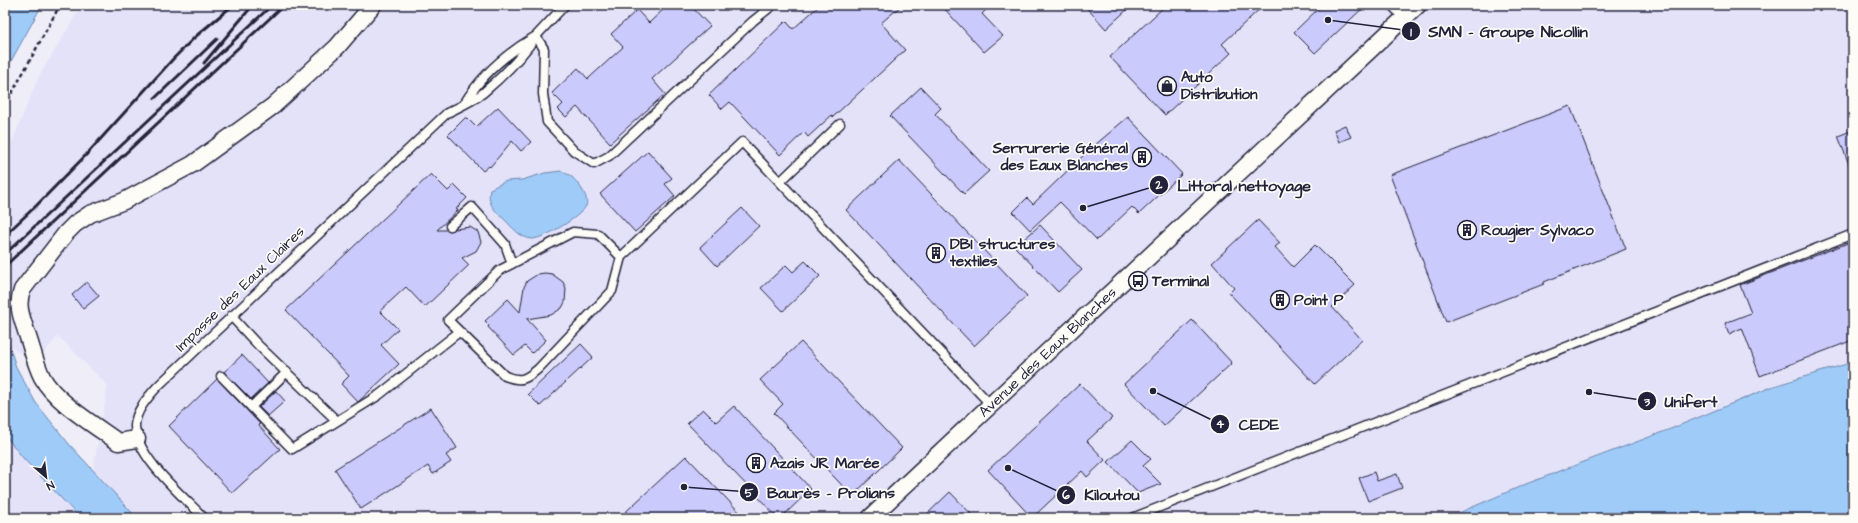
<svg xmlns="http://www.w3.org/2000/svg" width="1858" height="523" viewBox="0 0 1858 523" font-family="'Architects Daughter',sans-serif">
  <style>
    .built { fill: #e4e2f9 }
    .water { fill: #9fcbf9; stroke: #6d87ad }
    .building { fill: #cbcafc; stroke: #22223b }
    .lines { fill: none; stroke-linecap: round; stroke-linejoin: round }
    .lane-casing { stroke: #22223b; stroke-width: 11 }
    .street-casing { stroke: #22223b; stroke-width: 19 }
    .path { stroke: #22223b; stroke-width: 2.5; stroke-dasharray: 4 3; stroke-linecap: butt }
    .lane { stroke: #fdfcf7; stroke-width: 8 }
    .street { stroke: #fdfcf7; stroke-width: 16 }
    .rail { stroke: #22223b; stroke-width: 3 }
    .labels { text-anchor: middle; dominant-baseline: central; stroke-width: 3.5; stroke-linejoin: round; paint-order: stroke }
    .poi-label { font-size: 15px; font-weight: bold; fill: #22223b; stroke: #fdfcf7; text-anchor: start }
    .street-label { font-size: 15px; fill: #22223b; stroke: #fdfcf7 }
    .leader { fill: none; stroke: #22223b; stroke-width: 1.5 }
    .callout-dot { fill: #22223b; stroke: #fdfcf7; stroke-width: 1.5 }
    .mark-label { font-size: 12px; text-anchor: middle; font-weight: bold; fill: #fff }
    .callout-label { font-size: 16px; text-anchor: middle; font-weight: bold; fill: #22223b; stroke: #fdfcf7; stroke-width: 3.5; stroke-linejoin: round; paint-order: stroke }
  </style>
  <rect width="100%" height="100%" fill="#eeedf8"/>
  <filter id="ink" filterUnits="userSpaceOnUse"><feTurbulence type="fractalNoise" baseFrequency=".025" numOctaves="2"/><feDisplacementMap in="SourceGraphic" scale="8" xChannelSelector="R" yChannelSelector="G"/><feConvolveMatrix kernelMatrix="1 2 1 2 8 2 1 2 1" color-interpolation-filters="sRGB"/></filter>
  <g filter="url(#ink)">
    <!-- built -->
    <path class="built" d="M82,5H1853V362L1774,386L1673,428L1526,484L1447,518H137L93,469L108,386L58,336L35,363L5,343V199L8,152L38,78Z
      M5,435L23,458L80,518H5Z"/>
    <!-- water -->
    <path class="water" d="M5,5H42L5,72Z
      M561,171C564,173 569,174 572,177C577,182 590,197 586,206C580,217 544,239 532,239C520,238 512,227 505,220C494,210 487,204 490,189L506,181L522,180L545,173Z
      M5,332L16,367L36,403L69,444L137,518H80L23,458L5,435Z
      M1853,362V518H1447L1526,484L1673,428L1774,386Z"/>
    <!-- building -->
    <path class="building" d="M668,5H690L710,26L652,79L665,94L610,143L577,107L566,117L558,109L563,104L552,93L578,68L588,79L623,47L611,34L637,10L649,23Z
      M820,5H902L881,23L905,50L833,117L832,115L808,137L804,132L780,155L730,102L722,109L709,95L786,21L793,29Z
      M941,5H991L982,14L1003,36L984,52Z
      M1084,5H1132L1106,29Z
      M1166,5H1264L1222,44L1231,53L1165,115L1110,57Z
      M1322,5H1366L1315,53L1294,32Z
      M921,87L941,108L935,114L989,171L964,194L890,116Z
      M1570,106L1626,249L1544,282V284L1446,322L1390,175Z
      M498,107L531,142L521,151L512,141L490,167L489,166L483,171L448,135L466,117L476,127Z
      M1128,117L1182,174L1139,214L1132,207L1097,240L1060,202L1030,230L1013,212L1027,198L1033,204L1088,151Z
      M1345,125L1351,137L1339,142L1334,130Z
      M1853,130V172H1852L1838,136Z
      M648,151L672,178L665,184L675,196L635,232L600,194Z
      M899,160L1027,296L974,346L846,210Z
      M431,174L448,191L454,185L467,198L456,209L458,210L437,230H446L451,231L455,229L470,227L478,232L481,242L476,251L462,258L469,265L425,307L406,287L380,311L398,329L381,345L399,364L358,402L341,384L349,376L286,310Z
      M742,208L759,226L717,266L700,247Z
      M1258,220L1280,243L1275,247L1293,267L1315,245L1355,285L1332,307L1362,340L1315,384L1229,293L1234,288L1212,263Z
      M1040,225L1082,270L1058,292L1015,247Z
      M1853,241V340L1760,376L1742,328L1729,334L1725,323L1751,313L1740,285Z
      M805,261L820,276L783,311L761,288L786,265L793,272Z
      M545,273L552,274L563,282L566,288L565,302L562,308L551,315L527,319L546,340L532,353L525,346L514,355L488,327L489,325L485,321L508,299L520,312L524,287L527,281L538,274Z
      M87,282L99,296L83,309L72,295Z
      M1192,320L1232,363L1164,426L1124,384Z
      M801,342L902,448L852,496L774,413L783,404L760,380Z
      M581,344L593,357L540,406L528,394Z
      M242,355L268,383L251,399L224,372Z
      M217,379L260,424L258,425L280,449L232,493L169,426Z
      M1080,384L1112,418L1087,441L1105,460L1087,477L1082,471L1032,518L988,470Z
      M276,391L285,401L268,416L259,407Z
      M734,406L811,489L781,518H778L687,423L703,409L716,422Z
      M431,408L457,448L446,455L451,462L433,474L428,466L361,509L335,469Z
      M1132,440L1151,459L1143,466L1161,484L1138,493L1108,462Z
      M686,456L745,518H619Z
      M1374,472L1377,481L1397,474L1402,488L1368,501L1359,478Z
      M950,492L975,518H923Z"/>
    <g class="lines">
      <!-- lane casing -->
      <g class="lane-casing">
        <path id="lane" d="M565,5L536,36L544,49L543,94L547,122L574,151L594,164L609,156L753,21L773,5
          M780,182L840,124
          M450,226L472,207L505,244L512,264
          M573,232L598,234L621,257L612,291L538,369C525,380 521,382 505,376L448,320L500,270Z
          M621,257L742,142L991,405
          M231,316L257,344L337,421
          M221,376L292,449L379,395L459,332
          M251,407L287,372
          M204,518C183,496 136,457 135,426C135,411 149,396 158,386L447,113C459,107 473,101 483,93C502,77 522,57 536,36C507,53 481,75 464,104
          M1132,518L1853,234"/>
      </g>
      <!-- street casing -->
      <g class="street-casing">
        <g id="street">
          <path d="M1397,5L1407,15"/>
          <path d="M137,439L118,442C96,426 54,401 42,377C35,363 32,348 27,334C22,318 16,306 22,290L66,233L75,224L90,214L124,201L193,164L273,106L337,47L373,5"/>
          <path id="s1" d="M870,518L1418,5"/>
        </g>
      </g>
      <!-- path -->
      <path class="path" d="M5,106L60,5"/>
      <!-- lane -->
      <use href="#lane" class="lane"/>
      <!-- street -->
      <use href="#street" class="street"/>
      <!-- rail -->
      <path class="rail" d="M204,63L253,5
        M155,98L217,39
        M5,235L37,205L86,155L173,59L195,37L233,5
        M5,254L272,5
        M5,266L284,5"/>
    </g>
  </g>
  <!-- icons -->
  <defs>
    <g id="shop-ring" transform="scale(1)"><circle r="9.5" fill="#fdfcf7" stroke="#22223b" stroke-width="1.5"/><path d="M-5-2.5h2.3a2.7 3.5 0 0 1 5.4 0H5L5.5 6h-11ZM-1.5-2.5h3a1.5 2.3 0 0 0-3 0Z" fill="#22223b"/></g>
    <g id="building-ring" transform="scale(1)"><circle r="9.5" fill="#fdfcf7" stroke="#22223b" stroke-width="1.5"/><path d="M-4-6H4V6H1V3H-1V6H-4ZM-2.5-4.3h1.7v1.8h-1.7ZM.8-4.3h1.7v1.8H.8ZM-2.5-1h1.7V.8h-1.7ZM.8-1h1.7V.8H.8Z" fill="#22223b"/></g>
    <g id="bus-ring" transform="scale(1)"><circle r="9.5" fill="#fdfcf7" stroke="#22223b" stroke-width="1.5"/><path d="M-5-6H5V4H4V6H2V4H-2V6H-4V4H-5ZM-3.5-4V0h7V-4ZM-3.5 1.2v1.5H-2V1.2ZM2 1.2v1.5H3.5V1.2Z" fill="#22223b"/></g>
  </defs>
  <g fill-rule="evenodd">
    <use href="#shop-ring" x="1167" y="86"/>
    <use href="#building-ring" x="1142" y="157"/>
    <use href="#building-ring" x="1467" y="230"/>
    <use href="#building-ring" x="936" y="253"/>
    <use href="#bus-ring" x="1138" y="281"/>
    <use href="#building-ring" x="1280" y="300"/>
    <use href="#building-ring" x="756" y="463"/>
  </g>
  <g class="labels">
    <!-- poi labels -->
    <g class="poi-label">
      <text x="1181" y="77">Auto<tspan x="1181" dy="17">Distribution</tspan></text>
      <text x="1128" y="148" text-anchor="end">Serrurerie Général<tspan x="1128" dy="17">des Eaux Blanches</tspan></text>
      <text x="1481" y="230">Rougier Sylvaco</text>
      <text x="950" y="244">DBI structures<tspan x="950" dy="17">textiles</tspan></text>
      <text x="1152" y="281">Terminal</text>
      <text x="1294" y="300">Point P</text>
      <text x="770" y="463">Azais JR Marée</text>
    </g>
    <!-- street labels -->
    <g class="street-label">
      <text transform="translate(240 289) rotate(-44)">Impasse des Eaux Claires</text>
      <text stroke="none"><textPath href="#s1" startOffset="243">Avenue des Eaux Blanches</textPath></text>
    </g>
  </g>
  <!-- callouts -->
  <path class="leader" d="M1328 20L1411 31M1083 208L1159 185M1589 392L1647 401M1153 391L1220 424M684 487L749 492M1008 468L1066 495"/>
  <g class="callout-dot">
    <circle cx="1328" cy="20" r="4"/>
    <circle cx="1083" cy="208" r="4"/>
    <circle cx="1589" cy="392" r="4"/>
    <circle cx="1153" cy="391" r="4"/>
    <circle cx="684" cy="487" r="4"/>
    <circle cx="1008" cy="468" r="4"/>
    <circle cx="1411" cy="31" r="10"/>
    <circle cx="1159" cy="185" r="10"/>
    <circle cx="1647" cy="401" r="10"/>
    <circle cx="1220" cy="424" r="10"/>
    <circle cx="749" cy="492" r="10"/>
    <circle cx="1066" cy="495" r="10"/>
  </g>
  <g class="mark-label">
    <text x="1411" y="36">1</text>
    <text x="1159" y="189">2</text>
    <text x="1647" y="406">3</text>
    <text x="1220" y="428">4</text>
    <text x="749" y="497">5</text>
    <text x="1066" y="499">6</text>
  </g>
  <g class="callout-label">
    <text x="1508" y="37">SMN - Groupe Nicollin</text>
    <text x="1244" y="191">Littoral nettoyage</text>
    <text x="1691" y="407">Unifert</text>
    <text x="1259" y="430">CEDE</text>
    <text x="831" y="498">Baurès - Prolians</text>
    <text x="1112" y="500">Kiloutou</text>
  </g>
  <!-- margin -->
  <rect width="1858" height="523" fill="none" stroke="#fdfcf7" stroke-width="20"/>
  <rect x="10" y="10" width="1838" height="503" fill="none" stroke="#22223b" stroke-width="1.5" filter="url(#ink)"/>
  <!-- north arrow -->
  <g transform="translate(46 477) rotate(152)" stroke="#fdfcf7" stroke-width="3" paint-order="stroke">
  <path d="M0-3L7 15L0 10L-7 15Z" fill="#22223b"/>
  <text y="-6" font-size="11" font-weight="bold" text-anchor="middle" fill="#22223b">N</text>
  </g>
</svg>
